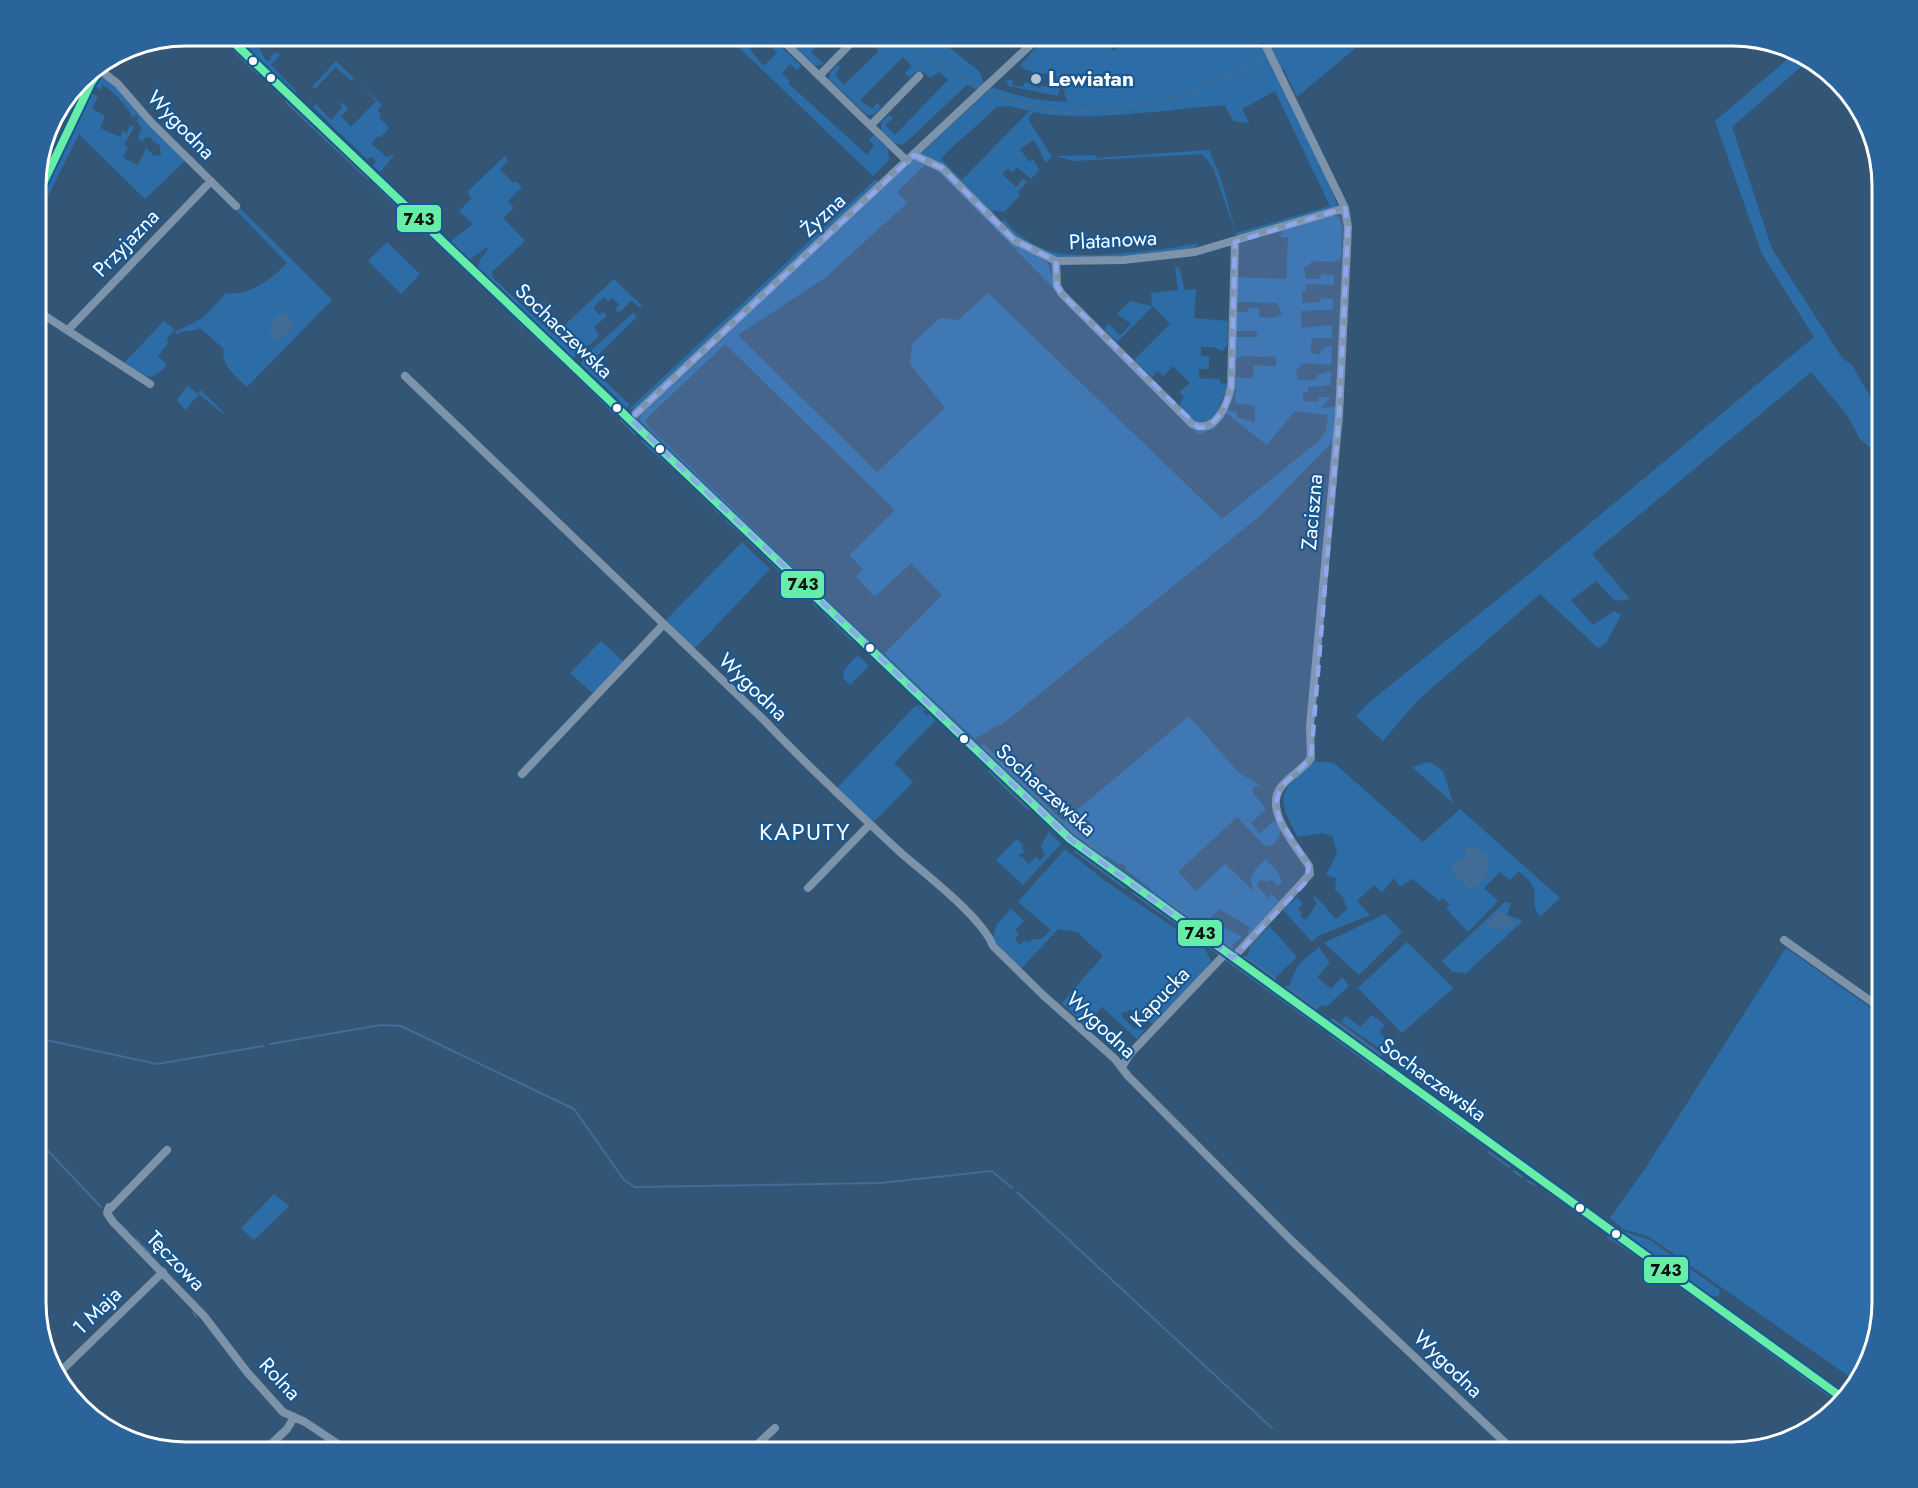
<svg xmlns="http://www.w3.org/2000/svg" width="1918" height="1488" viewBox="0 0 1918 1488" font-family="Jost,sans-serif">
  <style>
    .green { fill: #2c6da8; fill-rule: evenodd }
    .water { fill: #406c95 }
    .lines { fill: none; stroke-linecap: round; stroke-linejoin: round }
    .stream { stroke: #406c95; stroke-width: 2 }
    .canal { stroke: #406c95; stroke-width: 8 }
    .minor { stroke: #7c93a9; stroke-width: 8 }
    .tertiary { stroke: #7c93a9; stroke-width: 9 }
    .secondary { stroke: #7890a5; stroke-width: 10 }
    .bus-1-casing { stroke: #195791; stroke-width: 12 }
    .bus-1 { stroke: #66eda8; stroke-width: 8 }
    .marked { fill: #8ea6ec; fill-opacity: 0.2; stroke: #8ea6ec; stroke-width: 4.5; stroke-dasharray: 12 8; stroke-linejoin: round }
    .bus-dot { fill: #fff; stroke: #195791; stroke-width: 2 }
    .poi-dot { fill: #b8c4cf; stroke: #195791; stroke-width: 2 }
    .labels { text-anchor: middle; dominant-baseline: central; stroke-width: 4.5; stroke-linejoin: round; paint-order: stroke }
    .poi-label { font-size: 21px; font-weight: bold; fill: #fff; stroke: #195791; text-anchor: start }
    .street-label { font-size: 21px; fill: #fff; stroke: #195791 }
    .quarter-label { font-size: 24px; letter-spacing: 1.5px; fill: #fff; stroke: #195791 }
    .rim { fill: none; stroke: #fff; stroke-width: 3 }
    .line-badge { stroke: #195791; stroke-width: 2 }
    .pale-badge-label { font-size: 16px; text-anchor: middle; font-weight: bold; fill: #111 }
  </style>
  <rect width="100%" height="100%" fill="#345676"/>
  <!-- green -->
  <path class="green" d="M727,36H732L742,46L752,36H767L750,49L762,65L766,64L777,53L769,44L774,40L801,66L797,70L790,64L782,73L790,81L788,83L867,155L874,145L869,140L874,135L888,149L889,160L873,176Z
    M788,36H824L813,45L815,48L811,52L824,64L815,66L786,38Z
    M846,36H926L951,49L979,71L984,84L977,90L967,85L903,145L894,143L881,130V122L889,115L893,118L885,125L895,135L948,80L939,72L930,78L925,73L916,71L910,78L905,73L912,66L903,57L860,100L872,109L877,103L881,107L874,115H867L829,79L830,72L837,65L840,68L835,75L844,85L879,51L868,40L860,48Z
    M1047,36H1099L1114,51L1128,36H1251L1261,42L1329,183L1338,207L1237,237L1213,167L1202,154L1074,161L1055,156L1095,155L1096,158L1209,150L1222,182L1236,233L1330,206L1275,91L1242,109L1249,123L1233,121L1225,105C1171,109 1084,123 1033,112L1028,119L1052,157L1046,163L1034,140L1020,149L1029,162L1033,159L1039,170L1031,179L1017,167L1012,172L1008,169L1002,174L1016,187L1023,179L1027,182L1018,192L1020,195L1004,212L994,210L992,214L920,154L992,87C1022,97 1036,101 1067,102L1061,82L1058,96L1009,86L1006,81L1013,79L1012,85L1023,87L1025,82L1040,88L1041,86L1055,87L1057,76L1025,70L1020,65ZM1009,106L1029,111L962,180L941,159C958,140 978,126 996,107Z
    M1264,36H1370L1297,97L1284,69L1281,70Z
    M255,40L266,61L271,60L270,56L278,52L280,55L271,65L296,91L294,95L251,50L250,45Z
    M1796,52L1809,60L1732,127L1772,249L1842,358L1852,365L1882,417V458L1860,439L1847,415L1811,372L1592,554L1630,599L1615,601L1596,581L1571,600L1593,625L1614,611L1621,615L1606,643L1598,648L1540,594L1417,701L1383,741L1356,716L1372,700L1534,570L1814,337L1762,254L1715,121Z
    M336,61L382,105L377,110L381,114L379,117L389,128L380,138L378,136L371,144L387,157L395,154L380,172L373,166L376,161L372,157L367,159L313,107L316,104L331,120L342,108L340,101L348,109L341,116L351,127L376,101L354,78L351,81L336,67L315,89L312,87Z
    M103,75L162,130L332,300L247,387C237,377 220,365 224,349L200,328C193,332 186,329 177,334L175,332L203,318L226,293C249,296 272,279 287,263L187,159L145,199L79,134L36,220V209L91,93L98,96L92,109L105,116L100,128L120,137L123,131L127,133L130,125L134,127L124,145L128,147L123,158L138,165L146,148L143,144L154,156L161,155L160,146L149,137H145L142,142L138,137L142,128L136,121L139,117L136,115L133,118C126,105 115,92 103,85L100,90L96,87L99,77Z
    M505,156L508,161L500,169L513,183L516,181L522,187L508,201L514,208L503,218L525,241L492,272L493,278L554,335L614,279L642,306L640,308L632,300L619,313L615,309L619,305L613,298L608,301L604,297L593,308L599,315L603,312L607,316L594,327L599,336L575,357H570L478,269L480,260L488,249L486,248L470,259L451,241L473,224L459,211L472,198L467,192Z
    M917,159L940,172L1015,243L1048,263L1056,290L1191,426L1200,431L1209,429L1228,410L1237,412V417L1255,422V406L1235,403L1236,377L1253,378V365L1276,366V357L1244,356L1236,359V337H1257V331H1236L1237,312H1247L1248,308L1259,309V317L1273,318L1282,314L1277,303L1237,302V277L1286,279L1288,237H1279L1283,230L1331,215L1339,217L1342,228L1341,258L1334,262L1311,261V264L1304,267L1306,279H1320L1321,274L1334,275V285L1306,284V290L1302,292V303L1320,302L1321,298L1333,299V310L1301,311V328L1332,325V338H1312L1310,353L1321,354V350L1332,345L1331,365L1304,363L1296,370L1298,380H1316L1317,375L1331,371V385L1308,387V392L1303,393V401L1318,402L1319,397H1330L1321,409L1337,406L1336,438L1261,515L1000,726L998,725L975,739L884,654L942,595L911,563L875,597L856,577L863,569L849,555L895,510L725,344L645,420L648,426L783,557L780,556L640,420L641,415L727,335L726,332L909,163ZM926,164L939,172L1195,432L1200,434L1214,429L1226,413L1267,445L1295,411L1328,415L1326,430L1320,440L1222,519L988,293L958,320L940,318L912,344L910,364L945,408L877,472L738,335L826,277L907,203L897,192Z
    M876,179L879,182L635,410L629,409Z
    M1004,218C1011,233 1040,250 1057,253C1089,259 1166,250 1199,243L1195,248L1106,258H1056L1016,238L1002,223Z
    M387,242L420,274L401,294L368,261Z
    M1175,267H1179L1185,290L1196,289L1194,318L1228,321L1227,346L1222,351L1214,347H1201V356H1209V369H1199V378L1219,379L1220,376V383L1226,384L1227,388L1216,416L1207,424H1197L1179,406L1184,397L1179,392L1190,383L1173,366L1163,376L1158,371L1152,377L1134,360L1170,324L1153,306L1117,342L1104,329L1109,323L1120,336L1131,324L1117,314L1130,301L1152,306L1151,293L1178,290Z
    M633,313L637,317L588,365L630,405L627,408L581,364L586,355Z
    M164,321L175,330L166,339L169,342L158,356L167,365C149,385 143,376 123,364Z
    M188,385L197,394L201,390L224,413L223,414L199,394L185,410L177,400Z
    M742,542L770,569L694,649L665,621Z
    M601,641L625,663L595,695L570,673Z
    M858,655L869,666L850,685L843,678L844,670Z
    M916,705L934,722L894,763L913,782L874,822L837,788Z
    M1189,716L1239,773L1261,786L1253,787V793L1266,809L1251,823L1260,834L1273,821L1277,822C1283,832 1280,837 1272,846L1264,845L1237,817L1178,872L1196,891L1225,864L1254,891L1250,880L1255,870L1266,859L1278,872L1282,881L1278,886L1271,879L1268,882L1261,880L1256,885L1268,898L1272,894L1279,901L1249,934L1247,932L1251,928L1219,909L1209,919L1242,937L1230,947L1206,929L1208,927L1204,920L1197,927L1150,893L1152,890L1125,869L1126,867L1122,863L1119,865L1063,822Z
    M1314,761L1334,763L1423,842L1460,809L1560,898L1540,917C1525,896 1548,895 1519,871L1510,880L1500,872L1484,888L1498,901L1468,932L1446,908L1450,905L1443,898L1439,901L1413,879L1400,887L1394,878L1382,893L1374,885L1357,901L1370,915L1318,936L1312,942L1283,910L1297,897L1303,904L1298,909L1302,913L1300,916L1306,920L1317,903L1313,898L1315,896L1336,919L1347,909L1343,897L1335,890L1336,878L1326,875L1337,853L1333,837L1323,833L1298,837C1273,793 1281,793 1314,761Z
    M1430,762L1443,771L1453,803L1412,767Z
    M1049,832L1061,844L1023,885L996,860L1017,839L1023,845L1022,850L1026,851L1018,856L1022,857L1029,864L1036,857L1040,861L1045,855L1041,846Z
    M1065,849L1104,880L1204,948L1213,964L1152,1024L1138,1011L1135,1013L1130,1009L1126,1013L1124,1011L1121,1016L1135,1029L1140,1027L1144,1031L1137,1039L1102,1007L1085,1025L1062,1003L1103,956L1077,932L1058,929L1020,970L993,939L996,925L1011,909L1024,921L1015,930L1019,934L1015,939L1020,945L1025,940L1029,943L1033,939H1042L1051,930L1018,902Z
    M1505,902L1511,903L1507,915L1499,911L1515,924L1510,916L1523,921L1466,973L1453,972L1442,961Z
    M1385,914L1402,932L1359,975L1324,943Z
    M1269,926L1297,957L1275,978L1247,958L1250,946Z
    M1407,942L1453,988L1402,1033L1358,988Z
    M1319,947L1330,963L1317,977L1331,989L1342,977L1349,986L1327,1006L1324,1005L1317,1008L1288,988L1298,965Z
    M1786,948L1882,1016V1302L1874,1351L1857,1382L1648,1236L1625,1230L1610,1218L1645,1169Z
    M1372,1015L1385,1025L1380,1032L1389,1044L1382,1050L1341,1022L1346,1016L1360,1027Z
    M274,1194L289,1206L254,1240L241,1228Z
    M1619,1230L1650,1240L1720,1290L1719,1296H1709Z"/>
  <!-- water -->
  <path class="water" d="M280,313L288,314L295,326L279,341L271,335L270,324Z
    M1467,847L1476,848L1488,857C1490,873 1485,880 1473,889L1467,888L1451,869L1455,862L1467,856L1465,849Z
    M1499,911L1510,916L1515,924L1501,930L1485,926Z"/>
  <g class="lines">
    <!-- stream -->
    <path class="stream" d="M218,36L227,44
      M890,36L981,87
      M235,52L258,74
      M1276,53L1282,49
      M276,90L280,94
      M986,90L997,97L1063,113L1124,107L1186,95L1266,58
      M286,102L368,179
      M36,185L94,69
      M375,185L505,307
      M452,242L470,259
      M479,268L516,302
      M511,313L523,326
      M535,337L577,376
      M586,385L614,413
      M621,420L635,434
      M642,441L674,469
      M681,475L719,513
      M727,521L742,534
      M747,539L756,548
      M764,555L795,586
      M799,590L806,597
      M813,603L816,606
      M825,614L852,640
      M919,706L924,710
      M929,715L934,721
      M989,771L1028,809
      M1075,851L1125,888
      M1133,893L1220,955
      M1225,959L1323,1029
      M1330,1035L1383,1073
      M37,1038L157,1064L263,1046
      M270,1044L381,1025L401,1026L574,1109L624,1180L635,1187L880,1183L992,1171L1012,1188
      M1390,1077L1405,1088
      M1414,1095L1466,1133
      M36,1138L101,1207
      M1489,1152L1509,1167
      M1514,1171L1522,1177
      M1528,1181L1534,1185
      M1017,1192L1272,1428
      M121,1225L128,1231
      M1608,1237L1633,1253
      M136,1239L151,1254
      M1642,1259L1711,1309
      M193,1312L196,1317
      M1719,1315L1839,1403"/>
    <!-- canal -->
    <path class="canal" d="M983,749L1058,822L1101,856
      M1168,905L1189,919
      M1197,925L1229,948
      M1245,960L1272,979
      M1287,990L1313,1009
      M1333,1023L1378,1056"/>
    <!-- minor -->
    <path class="minor" d="M778,36L907,161
      M239,48L250,36
      M100,70L118,84L151,122L236,206
      M819,76L852,42
      M871,125L919,76
      M914,155L942,168L1014,240L1056,261L1123,260L1195,252L1345,208
      M1056,261L1057,286L1062,294L1192,424C1215,435 1227,406 1231,387L1235,242
      M36,310L150,384
      M68,330L211,181
      M405,376L763,719C807,766 854,809 901,853C925,874 983,918 993,946L1043,995L1115,1059L1128,1076L1292,1241L1515,1452
      M630,419L1040,36
      M522,774L663,625
      M808,888L870,824
      M1784,940L1882,1009
      M1233,958L1310,874L1309,866C1297,847 1263,810 1281,787C1289,776 1303,770 1311,758L1310,726L1339,415L1348,227L1345,208L1261,36
      M1122,1067L1130,1054L1226,953
      M109,1207L107,1213L113,1222L204,1316L247,1372L283,1412L305,1422L350,1452
      M108,1211L167,1150
      M57,1375L163,1272
      M263,1452L287,1429L293,1419
      M749,1452L775,1428"/>
    <!-- tertiary -->
    <path class="tertiary" d="M227,36L1070,839L1844,1399"/>
    <!-- secondary -->
    <path class="secondary" d="M36,199L91,83L105,62"/>
    <!-- bus-1 casing -->
    <g class="bus-1-casing">
      <path id="bus-1" d="M227,36L1070,839L1844,1399
        M36,198L91,83L105,62"/>
    </g>
    <!-- bus-1 -->
    <use href="#bus-1" class="bus-1"/>
  </g>
  <!-- marked area -->
  <path class="marked" d="M914,155L942,168L1014,240L1056,261L1057,286L1062,294L1199,428L1211,425L1224,409L1231,387L1235,242L1345,208L1348,227L1339,415L1311,758L1280,788L1276,804L1279,818L1309,866L1305,883L1233,958L1070,839L630,419Z"/>
  <!-- markers -->
  <g class="bus-dot">
    <circle cx="253" cy="61" r="5"/>
    <circle cx="271" cy="78" r="5"/>
    <circle cx="617" cy="408" r="5"/>
    <circle cx="660" cy="449" r="5"/>
    <circle cx="870" cy="648" r="5"/>
    <circle cx="964" cy="739" r="5"/>
    <circle cx="1580" cy="1208" r="5"/>
    <circle cx="1616" cy="1234" r="5"/>
  </g>
  <circle class="poi-dot" cx="1036" cy="79" r="6"/>
  <g class="labels">
    <!-- poi labels -->
    <g class="poi-label">
      <text x="1048" y="79">Lewiatan</text>
    </g>
    <!-- street labels -->
    <g class="street-label">
      <text transform="translate(181 125) rotate(46)">Wygodna</text>
      <text transform="translate(823 215) rotate(-43)">Żyzna</text>
      <text transform="translate(1113 240) rotate(-3)">Platanowa</text>
      <text transform="translate(126 243) rotate(-46)">Przyjazna</text>
      <text transform="translate(564 331) rotate(44)">Sochaczewska</text>
      <text transform="translate(1312 512) rotate(-85)">Zaciszna</text>
      <text transform="translate(753 687) rotate(44)">Wygodna</text>
      <text transform="translate(1046 790) rotate(42)">Sochaczewska</text>
      <text transform="translate(1160 997) rotate(-46)">Kapucka</text>
      <text transform="translate(1101 1025) rotate(43)">Wygodna</text>
      <text transform="translate(1433 1080) rotate(36)">Sochaczewska</text>
      <text transform="translate(176 1261) rotate(46)">Tęczowa</text>
      <text transform="translate(97 1311) rotate(-44)">1 Maja</text>
      <text transform="translate(1448 1364) rotate(44)">Wygodna</text>
      <text transform="translate(280 1379) rotate(47)">Rolna</text>
    </g>
    <!-- quarter labels -->
    <g class="quarter-label">
      <text x="805" y="831">KAPUTY</text>
    </g>
  </g>
  <!-- crop -->
  <path d="M0 0H1918V1488H0ZM186 46H1732A140 140 0 0 1 1872 186V1302A140 140 0 0 1 1732 1442H186A140 140 0 0 1 46 1302V186A140 140 0 0 1 186 46Z" fill="#2b649a" fill-rule="evenodd"/>
  <path class="rim" d="M186 46H1732A140 140 0 0 1 1872 186V1302A140 140 0 0 1 1732 1442H186A140 140 0 0 1 46 1302V186A140 140 0 0 1 186 46Z"/>
  <g class="line-badge">
    <rect x="396" y="204" width="46" height="29" rx="6" fill="#66eda8"/>
    <rect x="780" y="570" width="45" height="29" rx="6" fill="#66eda8"/>
    <rect x="1177" y="919" width="46" height="28" rx="6" fill="#66eda8"/>
    <rect x="1643" y="1256" width="46" height="28" rx="6" fill="#66eda8"/>
  </g>
  <g class="pale-badge-label">
    <text x="419" y="225">743</text>
    <text x="803" y="590">743</text>
    <text x="1200" y="939">743</text>
    <text x="1666" y="1276">743</text>
  </g>
</svg>
